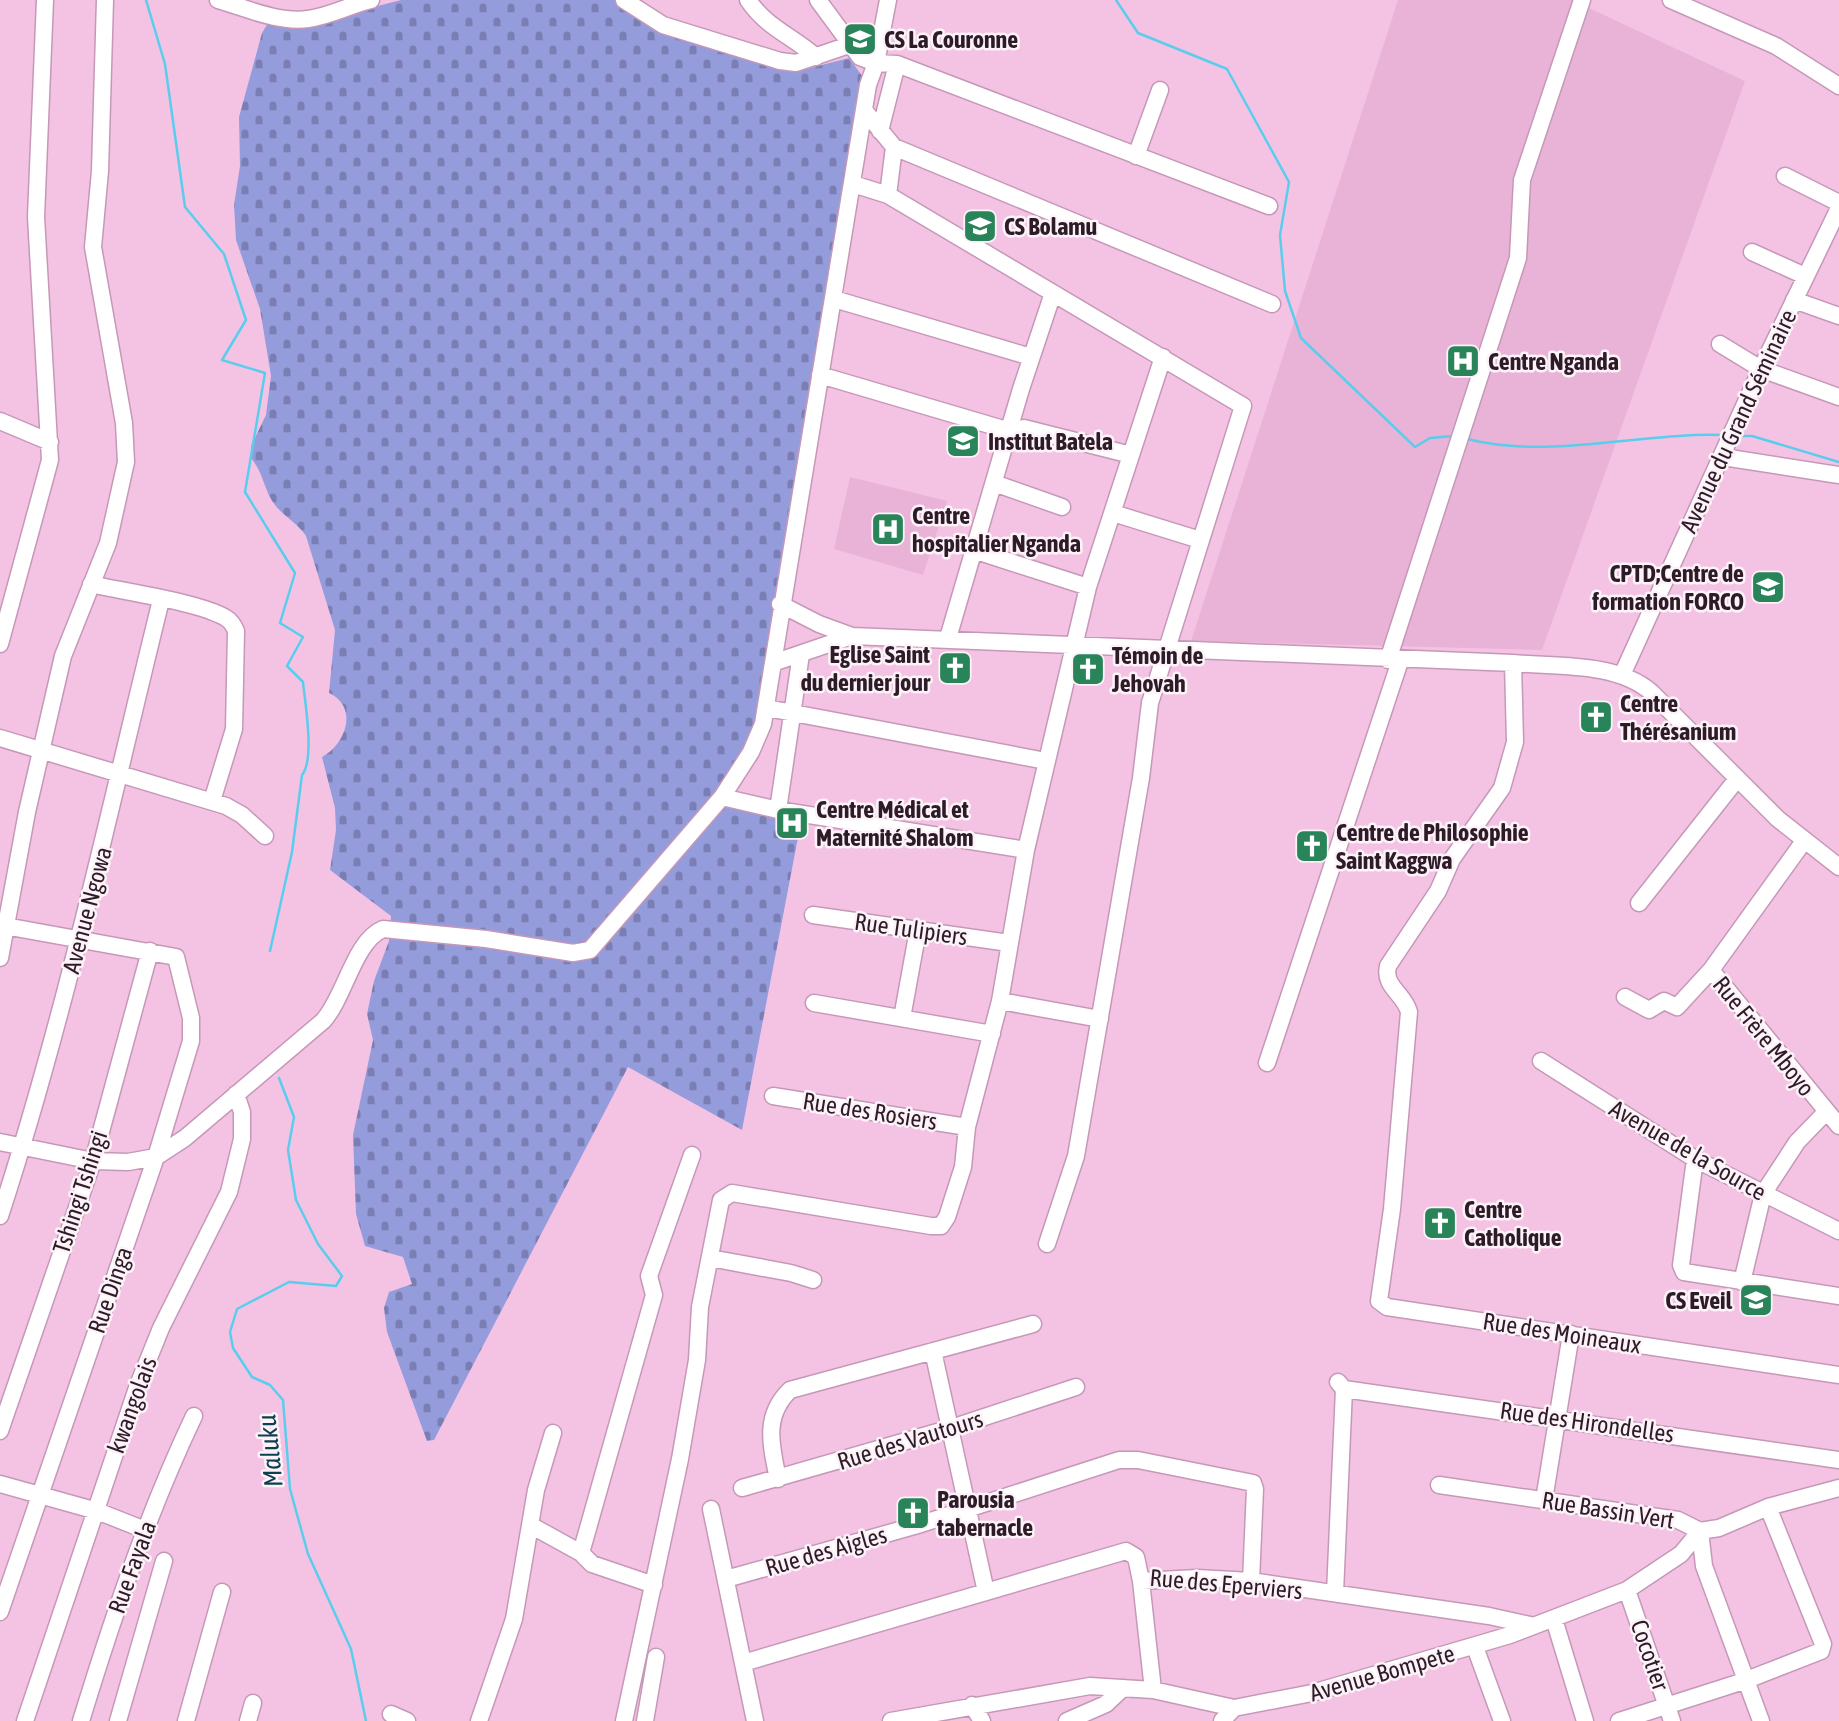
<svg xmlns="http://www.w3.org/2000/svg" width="1839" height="1721" viewBox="0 0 1839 1721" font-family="'Asap Condensed',sans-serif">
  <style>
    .built { fill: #e9b3d7 }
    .cemetery { fill: url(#cemetery-stones) }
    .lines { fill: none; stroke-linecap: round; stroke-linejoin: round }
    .stream { stroke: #5acded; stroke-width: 2.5 }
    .minor-casing { stroke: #c698b7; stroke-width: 19 }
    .minor { stroke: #fff; stroke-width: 16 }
    .labels { text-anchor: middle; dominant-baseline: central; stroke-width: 5; stroke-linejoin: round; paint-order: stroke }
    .poi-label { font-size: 24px; font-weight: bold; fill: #2d1c28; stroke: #fcf2f8; text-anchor: start }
    .street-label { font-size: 24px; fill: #2d1c28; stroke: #fcf2f8 }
    .water-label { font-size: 26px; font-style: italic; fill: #0c404e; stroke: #fcf2f8 }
  </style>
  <defs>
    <pattern id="cemetery-stones" width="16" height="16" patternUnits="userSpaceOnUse" patternTransform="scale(1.75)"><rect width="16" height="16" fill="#959cdc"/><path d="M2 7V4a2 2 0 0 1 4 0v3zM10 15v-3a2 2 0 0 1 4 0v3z" fill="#7a7eb2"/></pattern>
  </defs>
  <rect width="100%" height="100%" fill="#f4c3e4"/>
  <!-- built -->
  <path class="built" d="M1398,0H1572L1745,81L1542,650L1191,641Z
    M850,477L947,501L923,575L834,549Z"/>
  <!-- cemetery -->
  <path class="cemetery" d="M401,0H616L786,68L806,69L849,58L863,77L756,719L752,734L712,799L785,815L783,823L800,827L742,1130L628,1067L434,1440L427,1441L387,1332L384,1308L389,1292L412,1284L403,1257L365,1246L356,1214L353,1135L373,1040L367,1014L374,981L389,941L391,916L330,870L336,830L335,808L322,757C346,744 359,707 329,693L335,630L306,536C296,521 279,514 271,499C263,484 262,471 251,458V446L266,415L271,376L260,309L236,240L234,205L240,166L239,117L262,33L268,23L354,12Z"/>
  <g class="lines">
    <!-- stream -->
    <path class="stream" d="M146,0L165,64L185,207L224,254L246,320L222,360L265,373L245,492L295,573L280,623L303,637L287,666L303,682C305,703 315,759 302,775L292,852L270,951
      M1116,0L1138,33L1227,69L1289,182L1280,235L1285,291L1301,338L1415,447L1430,438L1453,436
      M1738,436H1752L1839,462
      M1467,439C1552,460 1639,432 1725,435
      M279,1078L294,1117L288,1150L296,1200L318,1244L342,1276L336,1286L289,1282L237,1309L230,1332L233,1348L252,1377L270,1385L283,1400L290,1489L308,1554L351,1649L366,1721"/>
    <!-- minor casing -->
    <g class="minor-casing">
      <path id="minor" d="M218,0C246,8 278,23 308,19C330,16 350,5 371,0
        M624,0L663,25L780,61L796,63L849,45
        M748,0C767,28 791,35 816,57
        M818,0L860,57L876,63L897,64L1269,206
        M1671,0L1776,46L1839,86
        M864,110L894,147L888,195
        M880,131L897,64
        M894,147L1272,304
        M1136,156L1160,90
        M1785,176L1839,203
        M853,184L888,195L1243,406L1150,703L1141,778L1076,1156L1047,1244
        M1752,252L1805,276
        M834,299L1031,357
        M1794,300L1839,316
        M1720,344L1761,369L1839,397
        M820,375L1010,431L1024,428L1131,455
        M0,421L50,442
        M1723,457L1839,475
        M994,483L1062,507
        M1113,513L1200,540
        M973,550L1088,587
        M91,584C124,592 200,602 226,618C231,621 234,626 236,631L234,729L212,801
        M780,604L819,624L852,636L1513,663C1557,667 1616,662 1651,692L1778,819L1839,867
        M948,638L1021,389L1053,293
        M0,644L50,460L36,217L45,0
        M1388,660L1518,258L1522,180L1582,0
        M773,663L852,636
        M1513,663L1515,742L1502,788L1452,859L1438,891L1388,966C1383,987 1404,993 1409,1012L1392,1209L1379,1301L1387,1307L1839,1375
        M1622,675L1761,369L1839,208
        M767,708L1046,761
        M0,738L226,806L242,815L265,836
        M722,797L778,810L1026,850
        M778,810L801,654
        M1804,841L1711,970L1839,1126
        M1639,903L1737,779
        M813,915L1009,943
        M0,925L176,957L191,1018V1041L156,1157L0,1612
        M0,958L27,812L63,656L108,543L126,462L124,423L93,247L100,171L105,0
        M1625,997L1649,1010L1664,1001L1677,1007L1711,970
        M1000,1001L1100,1019
        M814,1003L992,1034
        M902,1018L918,930
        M1541,1061L1695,1159L1839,1231
        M1267,1063L1400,661
        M773,1096L967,1127
        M0,1142L93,1161L128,1162L156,1157L185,1138L323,1021C345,997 354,941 383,929L486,939L573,953L590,950L722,797L751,752L763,724L868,85L876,63L888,0
        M1695,1159L1681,1265L1684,1272L1839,1296
        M0,1216C66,1014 110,806 161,600
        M710,1258L791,1273L813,1280
        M1742,1282L1763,1194L1797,1142L1826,1112
        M933,1351L986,1592
        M1338,1382L1344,1389L1839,1460
        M0,1431L93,1161L150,951
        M778,1479C771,1445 763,1416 790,1390L1033,1324
        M0,1484L97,1511L145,1530
        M1439,1485L1678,1520L1700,1531L1704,1566L1761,1721
        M742,1488L948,1429L1076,1387
        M1544,1500L1571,1334
        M711,1509L755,1721
        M532,1526L581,1553L592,1564L654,1585
        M581,1553L654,1295L649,1276L692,1155
        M726,1579L921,1524L1119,1460H1138L1253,1483L1255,1489L1251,1581
        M1141,1581L1153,1690
        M1627,1590L1672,1721
        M1335,1593L1344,1389
        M1554,1619L1585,1721
        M1475,1647L1502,1721
        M743,1663L1126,1551L1136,1557L1141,1581L1197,1578L1251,1581L1489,1616L1530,1625
        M972,1705L982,1721
        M391,1714L407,1721
        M25,1721L138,1385L161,1328L229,1192L242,1139V1112L236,1094
        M81,1721C113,1617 147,1515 194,1416
        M118,1721L164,1561
        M186,1721L222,1592
        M248,1721L253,1703
        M479,1721L514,1619L536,1490L553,1433
        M624,1721L680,1459L697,1360L700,1307L721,1200L732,1193L931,1226H941L947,1217L963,1167L967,1127L1000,1001L1026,850L1088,587L1163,357
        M645,1721L656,1657
        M891,1721L1090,1686L1153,1690L1234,1708L1312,1693L1510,1635L1627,1590L1681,1554L1700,1531L1719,1528L1768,1507L1839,1488
        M1067,1721L1106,1704L1123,1688
        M1222,1721L1234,1708
        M1619,1721L1744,1681L1821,1651L1823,1644L1768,1507"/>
    </g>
    <!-- minor -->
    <use href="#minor" class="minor"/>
  </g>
  <!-- icons -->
  <defs>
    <g id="school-square" transform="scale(1.75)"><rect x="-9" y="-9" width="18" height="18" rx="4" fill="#2a845a" stroke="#fcf2f8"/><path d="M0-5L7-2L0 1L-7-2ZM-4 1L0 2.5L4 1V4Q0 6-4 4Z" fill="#fff"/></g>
    <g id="hospital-square" transform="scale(1.75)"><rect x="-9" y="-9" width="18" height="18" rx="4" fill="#2a845a" stroke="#fcf2f8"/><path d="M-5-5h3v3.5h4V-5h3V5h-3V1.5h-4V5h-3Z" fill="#fff"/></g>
    <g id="university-square" transform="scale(1.75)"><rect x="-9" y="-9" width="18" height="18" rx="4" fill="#2a845a" stroke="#fcf2f8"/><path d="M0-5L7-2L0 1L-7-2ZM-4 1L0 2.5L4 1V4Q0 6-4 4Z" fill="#fff"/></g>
    <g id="church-square" transform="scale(1.75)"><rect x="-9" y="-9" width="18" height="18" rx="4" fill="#2a845a" stroke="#fcf2f8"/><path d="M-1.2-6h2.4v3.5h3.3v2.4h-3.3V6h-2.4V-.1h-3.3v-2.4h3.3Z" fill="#fff"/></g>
  </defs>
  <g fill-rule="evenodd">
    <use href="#school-square" x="860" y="39"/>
    <use href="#school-square" x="980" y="226"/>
    <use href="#hospital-square" x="1463" y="361"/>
    <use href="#school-square" x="963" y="441"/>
    <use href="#hospital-square" x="888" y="529"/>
    <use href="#university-square" x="1768" y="587"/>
    <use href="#church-square" x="955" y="668"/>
    <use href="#church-square" x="1088" y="669"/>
    <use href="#church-square" x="1596" y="717"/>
    <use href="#hospital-square" x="792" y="823"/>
    <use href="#church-square" x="1312" y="846"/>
    <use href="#church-square" x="1440" y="1223"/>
    <use href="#school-square" x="1756" y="1300"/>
    <use href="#church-square" x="913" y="1513"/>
  </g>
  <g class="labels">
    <!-- poi labels -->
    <g class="poi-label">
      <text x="884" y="39">CS La Couronne</text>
      <text x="1004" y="226">CS Bolamu</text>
      <text x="1488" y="361">Centre Nganda</text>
      <text x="988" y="441">Institut Batela</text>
      <text x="912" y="515">Centre<tspan x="912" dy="28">hospitalier Nganda</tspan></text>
      <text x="1744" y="573" text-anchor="end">CPTD;Centre de<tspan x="1744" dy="28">formation FORCO</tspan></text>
      <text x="930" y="654" text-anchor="end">Eglise Saint<tspan x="930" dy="28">du dernier jour</tspan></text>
      <text x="1112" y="655">Témoin de<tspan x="1112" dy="28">Jehovah</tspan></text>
      <text x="1620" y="703">Centre<tspan x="1620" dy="28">Thérésanium</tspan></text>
      <text x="816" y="809">Centre Médical et<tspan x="816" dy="28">Maternité Shalom</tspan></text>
      <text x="1336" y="832">Centre de Philosophie<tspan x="1336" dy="28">Saint Kaggwa</tspan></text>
      <text x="1464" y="1209">Centre<tspan x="1464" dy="28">Catholique</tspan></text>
      <text x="1732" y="1300" text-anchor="end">CS Eveil</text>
      <text x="937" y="1499">Parousia<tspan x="937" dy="28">tabernacle</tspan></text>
    </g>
    <!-- street labels -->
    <g class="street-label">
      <text transform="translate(1738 421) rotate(-65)">Avenue du Grand Séminaire</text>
      <text transform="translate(87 910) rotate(-75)">Avenue Ngowa</text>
      <text transform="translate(911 929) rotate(8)">Rue Tulipiers</text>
      <text transform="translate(1764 1036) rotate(51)">Rue Frère Mboyo</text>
      <text transform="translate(870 1111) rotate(9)">Rue des Rosiers</text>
      <text transform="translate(1688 1150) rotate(30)">Avenue de la Source</text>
      <text transform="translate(80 1192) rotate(-72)">Tshingi Tshingi</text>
      <text transform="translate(110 1290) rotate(-71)">Rue Dinga</text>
      <text transform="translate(1562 1333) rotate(9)">Rue des Moineaux</text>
      <text transform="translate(132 1405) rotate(-70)">kwangolais</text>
      <text transform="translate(1587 1422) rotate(8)">Rue des Hirondelles</text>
      <text transform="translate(910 1440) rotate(-17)">Rue des Vautours</text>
      <text transform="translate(1608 1510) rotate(9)">Rue Bassin Vert</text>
      <text transform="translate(826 1551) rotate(-16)">Rue des Aigles</text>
      <text transform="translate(132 1567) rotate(-70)">Rue Fayala</text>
      <text transform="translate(1226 1584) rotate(5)">Rue des Eperviers</text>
      <text transform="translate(1650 1655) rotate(71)">Cocotier</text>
      <text transform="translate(1382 1673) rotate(-16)">Avenue Bompete</text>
    </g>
    <!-- water labels -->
    <g class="water-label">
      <text transform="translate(270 1451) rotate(-96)">Maluku</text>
    </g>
  </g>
</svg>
